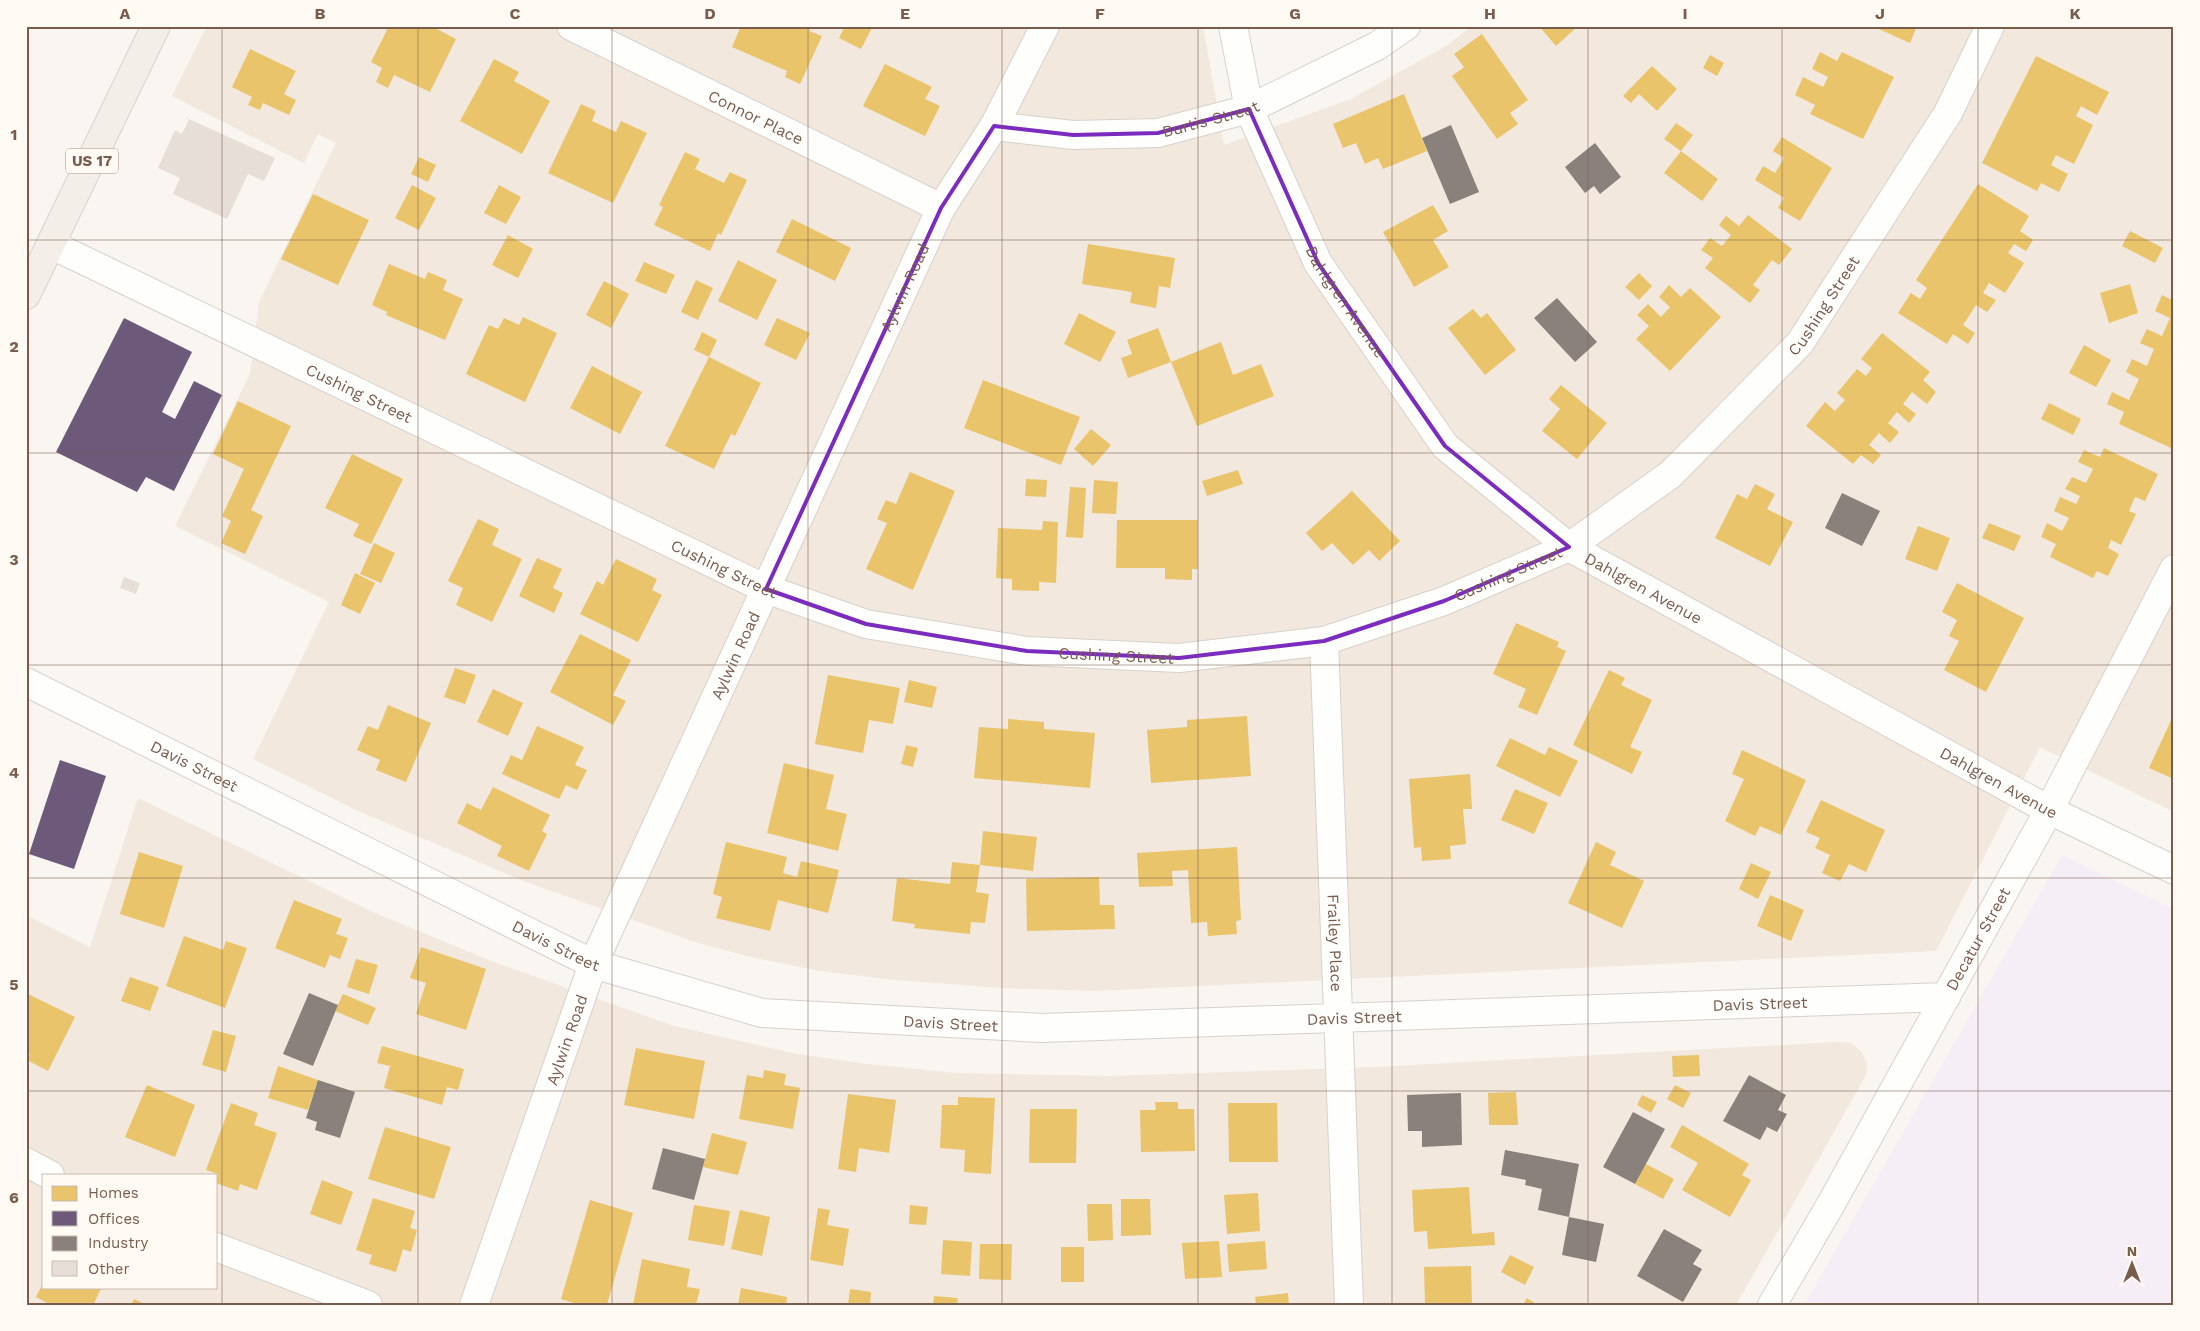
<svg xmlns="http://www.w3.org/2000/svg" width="2200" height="1331" viewBox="0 0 2200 1331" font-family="'Work Sans',sans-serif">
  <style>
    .residential { fill: #f2e8de; fill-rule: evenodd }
    .education { fill: #f6eef6 }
    .homes { fill: #e9c46a }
    .offices { fill: #6d597a }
    .industry { fill: #8a817c }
    .building { fill: #e6ded7 }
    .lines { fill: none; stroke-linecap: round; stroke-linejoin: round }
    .street-casing { stroke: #d7d1cb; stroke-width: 30 }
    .primary-casing { stroke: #dad1cc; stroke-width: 30 }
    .street { stroke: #fefefd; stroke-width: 28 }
    .primary { stroke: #f3eee8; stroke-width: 28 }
    .marked { fill: none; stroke: #7b2cbf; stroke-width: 4; stroke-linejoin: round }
    .grid { fill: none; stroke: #7a5c4d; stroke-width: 1; stroke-opacity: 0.55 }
    .labels { text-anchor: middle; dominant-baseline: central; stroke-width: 5; stroke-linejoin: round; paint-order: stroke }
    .shield { fill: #fffaf3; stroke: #a28b7f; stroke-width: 1 }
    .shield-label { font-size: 15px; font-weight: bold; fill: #7a5c4d }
    .street-label { font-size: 16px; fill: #7a5c4d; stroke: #fffaf3 }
    .neatline { fill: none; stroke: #7a5c4d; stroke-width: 2 }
    .grid-label { font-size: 16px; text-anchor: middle; font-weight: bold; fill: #7a5c4d }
  </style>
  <rect width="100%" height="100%" fill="#f9f5f0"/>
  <!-- residential -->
  <path class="residential" d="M207,26H1203L1224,145L1351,99L1446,46L1472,26H2174V812L2040,747L1936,951L1095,991L999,988L886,979L820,971L755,958L698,943L526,882L358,811L253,759L329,602L175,526L250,374L259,302L336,143L318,134L304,163L172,96Z
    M138,798L375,913L491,961L674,1026L797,1054L868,1064L956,1073L1111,1076L1376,1067L1837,1042L1851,1043L1861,1051L1867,1063L1866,1075L1736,1305H26V915L90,947ZM44,1175H216V1287H44Z"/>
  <!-- education -->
  <path class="education" d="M2062,855L2174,909V1305H1804Z"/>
  <!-- homes -->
  <path class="homes" d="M389,26H431L456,39L430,92L394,75L388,88L376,82L382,68L371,62Z
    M741,26H811L809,31L822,36L800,84L785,77L787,71L732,47Z
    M845,26H873L861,49L839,38Z
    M1539,26H1578L1556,46Z
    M1872,26H1917L1910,43Z
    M1482,34L1528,100L1510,113L1518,124L1497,139L1452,76L1464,67L1454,54Z
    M250,49L296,71L284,94L296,100L289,115L263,103L260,110L248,105L252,97L232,87Z
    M1820,52L1837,61L1842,52L1894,77L1863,139L1810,114L1815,105L1795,95L1803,77L1823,87L1828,77L1812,69Z
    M1710,55L1724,63L1717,76L1703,68Z
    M2036,56L2109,92L2097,115L2081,106L2076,116L2093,125L2074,164L2056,155L2051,165L2068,174L2059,192L2041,183L2037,191L1982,163Z
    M494,59L519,72L514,81L550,101L522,154L460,121Z
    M885,64L932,87L925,99L940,106L925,136L863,106Z
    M1652,66L1677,89L1657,111L1639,94L1631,103L1623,96Z
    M1404,94L1427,151L1383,169L1378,158L1365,164L1356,143L1343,148L1333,124Z
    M581,104L596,111L592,121L616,132L621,121L647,133L613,203L548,173Z
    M1676,123L1693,135L1681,151L1664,139Z
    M1782,137L1832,168L1800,221L1778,208L1784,198L1755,180L1763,166L1775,173L1784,158L1773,151Z
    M1681,151L1718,179L1702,201L1664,173Z
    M685,152L700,159L695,169L724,183L730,172L747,180L721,235L718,233L710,251L654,225L663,207L659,205Z
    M419,157L436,165L428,182L411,174Z
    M1978,184L2029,216L2020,231L2033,240L2026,251L2014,244L2008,253L2024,263L2005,293L1989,283L1983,293L1996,300L1987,312L1976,305L1963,325L1975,333L1968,344L1953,334L1947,344L1898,313L1911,293L1920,299L1927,288L1916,280Z
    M412,185L436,198L419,230L395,218Z
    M499,185L521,197L506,224L484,213Z
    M313,194L369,220L338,285L281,259Z
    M1433,205L1448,231L1433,240L1449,267L1414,287L1383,232Z
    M1748,215L1792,249L1779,265L1772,260L1753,285L1760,290L1750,303L1705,268L1713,258L1701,250L1710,238L1722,246L1731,235L1719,225L1726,216L1739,226Z
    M792,219L851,248L835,281L776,252Z
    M2130,231L2163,248L2155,263L2122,246Z
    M508,235L533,249L518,278L492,265Z
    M1088,244L1175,258L1170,288L1159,286L1156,308L1130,303L1132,292L1082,284Z
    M738,260L777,280L757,320L718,301Z
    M644,262L675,275L666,294L635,281Z
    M389,264L425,279L428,272L447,280L443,290L463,299L445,340L386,315L387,312L372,305Z
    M1639,273L1652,286L1639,300L1625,287Z
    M696,280L713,288L698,320L681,312Z
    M604,281L629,294L611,328L586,315Z
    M2130,284L2138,313L2109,323L2100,293Z
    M1669,285L1681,297L1690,288L1721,317L1670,371L1636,339L1649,326L1637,315L1648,304L1661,317L1670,307L1659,297Z
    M2162,295L2174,301V443L2171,448L2119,424L2124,412L2107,404L2112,392L2129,400L2139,379L2126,372L2132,359L2147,366L2154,349L2140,343L2147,329L2162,336L2170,318L2155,311Z
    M1473,309L1481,318L1487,313L1516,350L1485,375L1448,328Z
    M1079,313L1116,332L1100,362L1064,344Z
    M523,317L557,333L525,402L466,374L489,325L498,329L504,318L519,325Z
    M777,318L810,333L796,360L764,345Z
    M1158,328L1171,362L1128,378L1121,358L1132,354L1127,340Z
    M702,332L717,340L709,357L761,383L735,436L731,434L714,469L665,446L709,357L694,350Z
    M1882,333L1930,372L1923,380L1936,392L1927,404L1912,392L1903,404L1916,414L1909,423L1897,412L1888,423L1899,432L1890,443L1879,433L1869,445L1881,455L1873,464L1861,455L1853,464L1806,426L1825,402L1835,411L1845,400L1837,393L1857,369L1866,376L1872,368L1861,359Z
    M1221,342L1233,375L1261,364L1274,396L1197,426L1171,362Z
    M2084,345L2111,360L2096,387L2069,373Z
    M592,366L642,392L620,434L570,408Z
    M983,380L1080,417L1061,465L964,428Z
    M1561,385L1607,423L1577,459L1542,431L1560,409L1549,399Z
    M238,401L291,426L251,510L263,516L245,554L221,543L231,521L222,516L244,469L213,454Z
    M2049,403L2081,419L2073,435L2041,419Z
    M1091,429L1111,445L1093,466L1074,449Z
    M2104,448L2158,474L2145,501L2135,497L2129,511L2136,514L2121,545L2111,540L2108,548L2119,554L2108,576L2097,571L2093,578L2050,557L2056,544L2041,537L2047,523L2062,531L2069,518L2054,511L2060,497L2076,504L2080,496L2065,489L2072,477L2086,483L2093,469L2078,462L2084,450L2100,457Z
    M352,454L403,479L371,544L353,536L359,524L325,508Z
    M1238,470L1243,484L1207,496L1202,481Z
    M910,472L955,491L913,590L866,569L887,523L877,519L886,500L896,504Z
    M1026,479L1047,480L1046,497L1025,496Z
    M1094,480L1118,482L1116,514L1092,513Z
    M1755,484L1775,494L1767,509L1793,522L1770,566L1715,538L1737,494L1747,499Z
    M1070,487L1086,488L1083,538L1066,537Z
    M1352,491L1400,541L1379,561L1369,550L1353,565L1332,543L1322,551L1306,533Z
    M478,519L499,529L492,545L522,559L492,622L456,605L463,588L448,581Z
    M1117,520H1198V569H1192V580L1165,579V568H1116Z
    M1043,521L1058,522L1056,583L1039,582V591L1012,590V579L996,578L998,528L1042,530Z
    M1989,523L2021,536L2014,551L1982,538Z
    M1918,526L1950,538L1937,571L1905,559Z
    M374,543L395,553L381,583L360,574Z
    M537,558L562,569L553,588L563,593L554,613L519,596Z
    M616,559L657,579L652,590L662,595L638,642L580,614L597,581L603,585Z
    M355,573L375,583L360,614L341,605Z
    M1957,583L2024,618L1986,692L1944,670L1959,641L1949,636L1957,620L1942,612Z
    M1516,623L1559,642L1557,647L1566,651L1537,715L1518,707L1526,689L1493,674Z
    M580,634L631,660L613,695L626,701L613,725L550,692Z
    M455,668L476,675L465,704L444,697Z
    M1609,670L1625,678L1621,685L1652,700L1630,747L1642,752L1632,774L1573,745Z
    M828,675L900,688L893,724L869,720L863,753L815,744Z
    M909,680L937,687L932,708L904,702Z
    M493,689L523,703L508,736L477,722Z
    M388,705L431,723L406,782L376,770L380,760L357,750L368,726L378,730Z
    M2174,714V779L2149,768Z
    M1247,716L1251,776L1151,783L1147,730L1187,727V720Z
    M1008,719L1044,722V729L1095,733L1090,788L974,778L979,727L1008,729Z
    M537,726L584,747L575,765L587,770L577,790L566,785L559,799L502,774L511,755L522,760Z
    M1510,738L1545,755L1549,747L1578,761L1560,797L1496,766Z
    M906,745L918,748L913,767L901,764Z
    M1742,750L1806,780L1781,835L1760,826L1755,836L1725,821L1744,779L1732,774Z
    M784,763L834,775L826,809L847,814L838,851L767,833Z
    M1470,774L1472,809H1463L1466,844L1450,846L1451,859L1422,861L1421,847L1414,848L1409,779Z
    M493,787L550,815L542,831L547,834L529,871L497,856L502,846L457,823L467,803L481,810Z
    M1515,789L1548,803L1534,834L1501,820Z
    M1821,800L1885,830L1866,872L1849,864L1840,881L1822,873L1830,855L1815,848L1820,838L1806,832Z
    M983,831L1037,837L1033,871L980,865Z
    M726,842L787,857L783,873L797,877L801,861L839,870L828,913L778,900L770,931L716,918L722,897L713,894Z
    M1596,842L1616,852L1610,865L1644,881L1622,928L1568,903Z
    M1237,847L1241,920L1236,921L1237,934L1208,936L1207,922L1191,923L1188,870L1172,871L1173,886L1139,887L1137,853Z
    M139,852L183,866L164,928L120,914Z
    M952,862L980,865L976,892L989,894L985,923L971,922L970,934L914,928L915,924L892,921L897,878L950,884Z
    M1751,863L1771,872L1758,899L1739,889Z
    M1099,877L1100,905H1114L1115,929L1027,931L1026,879Z
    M1770,895L1804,910L1791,941L1757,926Z
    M294,900L342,919L336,934L348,938L340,959L330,955L325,968L275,948Z
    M184,936L223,950L226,941L247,948L225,1008L166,986Z
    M421,947L486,969L466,1030L416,1014L426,983L410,978Z
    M356,959L378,965L369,994L347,987Z
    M130,977L159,987L150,1011L121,1001Z
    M26,993L75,1017L48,1071L27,1060L30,1054L26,1052Z
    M343,994L376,1008L368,1025L335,1011Z
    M213,1030L236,1036L226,1072L202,1065Z
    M382,1046L464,1069L458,1090L447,1087L442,1105L384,1088L390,1066L377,1063Z
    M636,1048L705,1061L694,1119L624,1105Z
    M1699,1055L1700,1076L1673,1077L1672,1056Z
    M278,1066L318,1080L308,1110L268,1098Z
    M764,1070L786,1074L784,1085L800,1088L793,1129L739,1119L747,1075L763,1078Z
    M147,1085L195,1105L175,1157L125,1137Z
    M1675,1085L1691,1093L1683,1108L1667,1099Z
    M1516,1092L1518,1125H1489L1488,1093Z
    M848,1094L896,1100L889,1153L859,1148L856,1172L838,1169Z
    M1642,1095L1657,1102L1651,1113L1637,1105Z
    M958,1097L995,1098L991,1174L964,1172L965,1150L940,1148L942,1105H958Z
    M1155,1102H1178V1109H1194L1195,1151L1141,1152L1140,1110H1156Z
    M231,1103L258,1113L254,1125L277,1133L257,1190L240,1184L238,1191L216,1183L218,1174L206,1170Z
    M1228,1103H1277L1278,1162H1229Z
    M1030,1109H1077L1076,1163H1029Z
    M1682,1125L1749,1164L1742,1175L1751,1180L1730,1217L1682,1190L1698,1163L1670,1147Z
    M385,1127L451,1147L434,1199L368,1179Z
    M712,1133L747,1142L738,1175L703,1167Z
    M1646,1164L1674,1179L1663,1199L1635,1184Z
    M322,1180L353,1192L341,1225L310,1214Z
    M1469,1187L1472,1234L1494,1232L1495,1245L1428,1249L1427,1231L1414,1232L1412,1190Z
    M1258,1193L1260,1231L1227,1234L1224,1195Z
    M373,1198L415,1211L410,1228L417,1230L411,1252L403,1249L396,1272L369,1264L372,1255L356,1250Z
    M1121,1199H1150L1151,1235L1121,1236Z
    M590,1200L633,1213L607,1305H580L561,1299Z
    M1087,1204H1112L1113,1240L1088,1241Z
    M694,1205L730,1211L724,1246L688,1240Z
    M910,1205L928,1207L926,1225L909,1224Z
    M818,1208L830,1210L827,1225L849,1229L843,1266L810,1260Z
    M740,1210L770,1217L762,1256L731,1249Z
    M943,1240L972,1242L970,1276L941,1274Z
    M1219,1241L1222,1277L1185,1279L1182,1243Z
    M1265,1241L1267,1269L1229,1272L1227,1244Z
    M980,1244H1012L1011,1280L979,1279Z
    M1061,1247H1084V1282H1061Z
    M1510,1255L1534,1267L1525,1285L1501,1272Z
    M642,1259L690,1269L687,1287L700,1289L696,1305H633Z
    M1471,1266L1472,1305H1425L1424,1267Z
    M44,1281V1287H102L93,1305H51L36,1297Z
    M741,1288L787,1297L786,1305H738Z
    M850,1289L871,1292L870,1305H848Z
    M1288,1293L1289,1305H1256L1255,1297Z
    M934,1296L958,1298L957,1305H933Z
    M1527,1298L1538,1305H1523Z
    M134,1299L147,1305H131Z"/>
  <!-- offices -->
  <path class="offices" d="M124,318L192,352L162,412L175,419L194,381L222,395L174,491L146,477L137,492L56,452Z
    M60,760L106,776L74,869L29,854Z"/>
  <!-- industry -->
  <path class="industry" d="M1451,125L1479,192L1450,204L1422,138Z
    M1595,143L1621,177L1600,194L1594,186L1585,193L1565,167Z
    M1557,298L1597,342L1575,362L1534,318Z
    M1842,493L1880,511L1862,546L1825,528Z
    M309,993L338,1005L313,1066L283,1054Z
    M1749,1075L1786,1095L1778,1110L1787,1114L1777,1132L1767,1127L1760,1140L1723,1121Z
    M318,1080L355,1092L340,1138L315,1130L317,1122L306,1118Z
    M1461,1093L1462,1145L1422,1147V1131H1408L1407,1095Z
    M1633,1112L1665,1129L1635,1184L1603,1167Z
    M663,1148L705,1159L694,1200L652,1189Z
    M1505,1150L1579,1164L1569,1217L1538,1210L1542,1189L1525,1185L1526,1180L1501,1175Z
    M1569,1217L1604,1224L1596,1262L1562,1255Z
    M1664,1229L1702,1250L1693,1264L1702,1269L1683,1302L1637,1276Z"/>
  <!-- building -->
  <path class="building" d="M189,119L275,158L264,181L248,174L227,219L173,194L180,178L158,168L175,130L182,134Z
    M124,577L140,583L136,594L120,588Z"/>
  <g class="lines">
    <!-- street casing -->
    <g class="street-casing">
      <g id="street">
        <path id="s1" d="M571,26L941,208"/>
        <path id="s2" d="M1233,26L1249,109L1318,263L1445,446L1569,547L2049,810L2174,870"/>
        <path id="s3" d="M994,126L1073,135L1158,133L1249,109L1377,46L1406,26"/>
        <path id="s4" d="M52,245L766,589L866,624L1027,651L1179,658L1324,641L1444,601L1569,547L1671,474L1800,343L1948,113L1990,26"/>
        <path id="s5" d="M1324,641L1349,1305"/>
        <path id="s6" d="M26,682L593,964L762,1013L1042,1028L1946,997"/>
        <path d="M26,1162L50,1175"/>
        <path d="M216,1247L368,1305"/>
        <path id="s7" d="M474,1305L593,964L941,208L994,126L1045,26"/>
        <path id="s8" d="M1772,1305L1831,1204L2049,810L2174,569"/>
      </g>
    </g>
    <!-- primary casing -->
    <g class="primary-casing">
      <path id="primary" d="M26,295L156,26"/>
    </g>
    <!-- street -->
    <use href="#street" class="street"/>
    <!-- primary -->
    <use href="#primary" class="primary"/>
  </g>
  <!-- marked area -->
  <path class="marked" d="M1249,109L1318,263L1445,446L1569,547L1444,601L1324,641L1179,658L1027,651L866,624L766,589L941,208L994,126L1073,135L1158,133Z"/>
  <!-- grid -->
  <path class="grid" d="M222,26V1305M418,26V1305M612,26V1305M808,26V1305M1002,26V1305M1198,26V1305M1392,26V1305M1588,26V1305M1782,26V1305M1978,26V1305M26,240H2174M26,453H2174M26,665H2174M26,878H2174M26,1091H2174"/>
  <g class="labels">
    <!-- shield labels -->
    <rect class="shield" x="66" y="148.5" width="52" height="25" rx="4"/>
    <g class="shield-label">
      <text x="92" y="161">US 17</text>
    </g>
    <!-- street labels -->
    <g class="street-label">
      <text stroke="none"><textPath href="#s1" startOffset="206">Connor Place</textPath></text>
      <text stroke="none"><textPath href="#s3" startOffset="219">Burtis Street</textPath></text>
      <text stroke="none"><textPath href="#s7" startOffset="1106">Aylwin Road</textPath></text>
      <text stroke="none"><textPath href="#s2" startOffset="301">Dahlgren Avenue</textPath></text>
      <text stroke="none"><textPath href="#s4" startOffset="1976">Cushing Street</textPath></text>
      <text stroke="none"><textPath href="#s4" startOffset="341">Cushing Street</textPath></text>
      <text stroke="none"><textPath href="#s4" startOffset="746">Cushing Street</textPath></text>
      <text stroke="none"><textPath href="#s4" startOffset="1556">Cushing Street</textPath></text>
      <text stroke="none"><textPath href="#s2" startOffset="721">Dahlgren Avenue</textPath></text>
      <text stroke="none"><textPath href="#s7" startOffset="701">Aylwin Road</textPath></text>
      <text stroke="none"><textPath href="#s4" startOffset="1151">Cushing Street</textPath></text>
      <text stroke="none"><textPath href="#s6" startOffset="188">Davis Street</textPath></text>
      <text stroke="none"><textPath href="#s2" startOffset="1126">Dahlgren Avenue</textPath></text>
      <text stroke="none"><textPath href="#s8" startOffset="420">Decatur Street</textPath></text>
      <text stroke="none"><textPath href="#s5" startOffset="302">Frailey Place</textPath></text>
      <text stroke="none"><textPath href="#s6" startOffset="592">Davis Street</textPath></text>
      <text stroke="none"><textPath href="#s6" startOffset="1808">Davis Street</textPath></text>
      <text stroke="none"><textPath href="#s6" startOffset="1402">Davis Street</textPath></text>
      <text stroke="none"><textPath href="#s6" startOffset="998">Davis Street</textPath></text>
      <text stroke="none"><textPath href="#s7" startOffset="281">Aylwin Road</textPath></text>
    </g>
  </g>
  <!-- border -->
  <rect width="2200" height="1331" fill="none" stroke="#fffaf3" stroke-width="55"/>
  <!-- legend -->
  <rect x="42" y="1174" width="175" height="115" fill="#fffaf3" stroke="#cabbb1"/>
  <rect x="52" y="1186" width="25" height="15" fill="#e9c46a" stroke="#cabbb1"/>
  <text x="88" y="1198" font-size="15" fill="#7a5c4d">Homes</text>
  <rect x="52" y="1211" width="25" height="15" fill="#6d597a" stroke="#cabbb1"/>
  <text x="88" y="1224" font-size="15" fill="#7a5c4d">Offices</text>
  <rect x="52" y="1236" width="25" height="15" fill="#8a817c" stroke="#cabbb1"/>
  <text x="88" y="1248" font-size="15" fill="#7a5c4d">Industry</text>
  <rect x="52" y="1261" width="25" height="15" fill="#e6ded7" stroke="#cabbb1"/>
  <text x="88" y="1274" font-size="15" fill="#7a5c4d">Other</text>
  <!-- north arrow -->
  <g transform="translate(2132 1264)" stroke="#fffaf3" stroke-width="4" paint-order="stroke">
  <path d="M0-4L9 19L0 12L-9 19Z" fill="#7a5c4d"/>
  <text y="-8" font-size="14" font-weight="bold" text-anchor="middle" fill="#7a5c4d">N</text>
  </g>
  <rect x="28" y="28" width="2144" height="1276" class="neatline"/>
  <g class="grid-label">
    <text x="125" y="19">A</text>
    <text x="320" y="19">B</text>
    <text x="515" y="19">C</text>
    <text x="710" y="19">D</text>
    <text x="905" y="19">E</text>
    <text x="1100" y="19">F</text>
    <text x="1295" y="19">G</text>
    <text x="1490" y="19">H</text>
    <text x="1685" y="19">I</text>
    <text x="1880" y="19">J</text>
    <text x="2075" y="19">K</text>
    <text x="14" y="140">1</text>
    <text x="14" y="352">2</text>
    <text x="14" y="565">3</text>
    <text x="14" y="778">4</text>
    <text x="14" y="990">5</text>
    <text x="14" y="1203">6</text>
  </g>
</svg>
